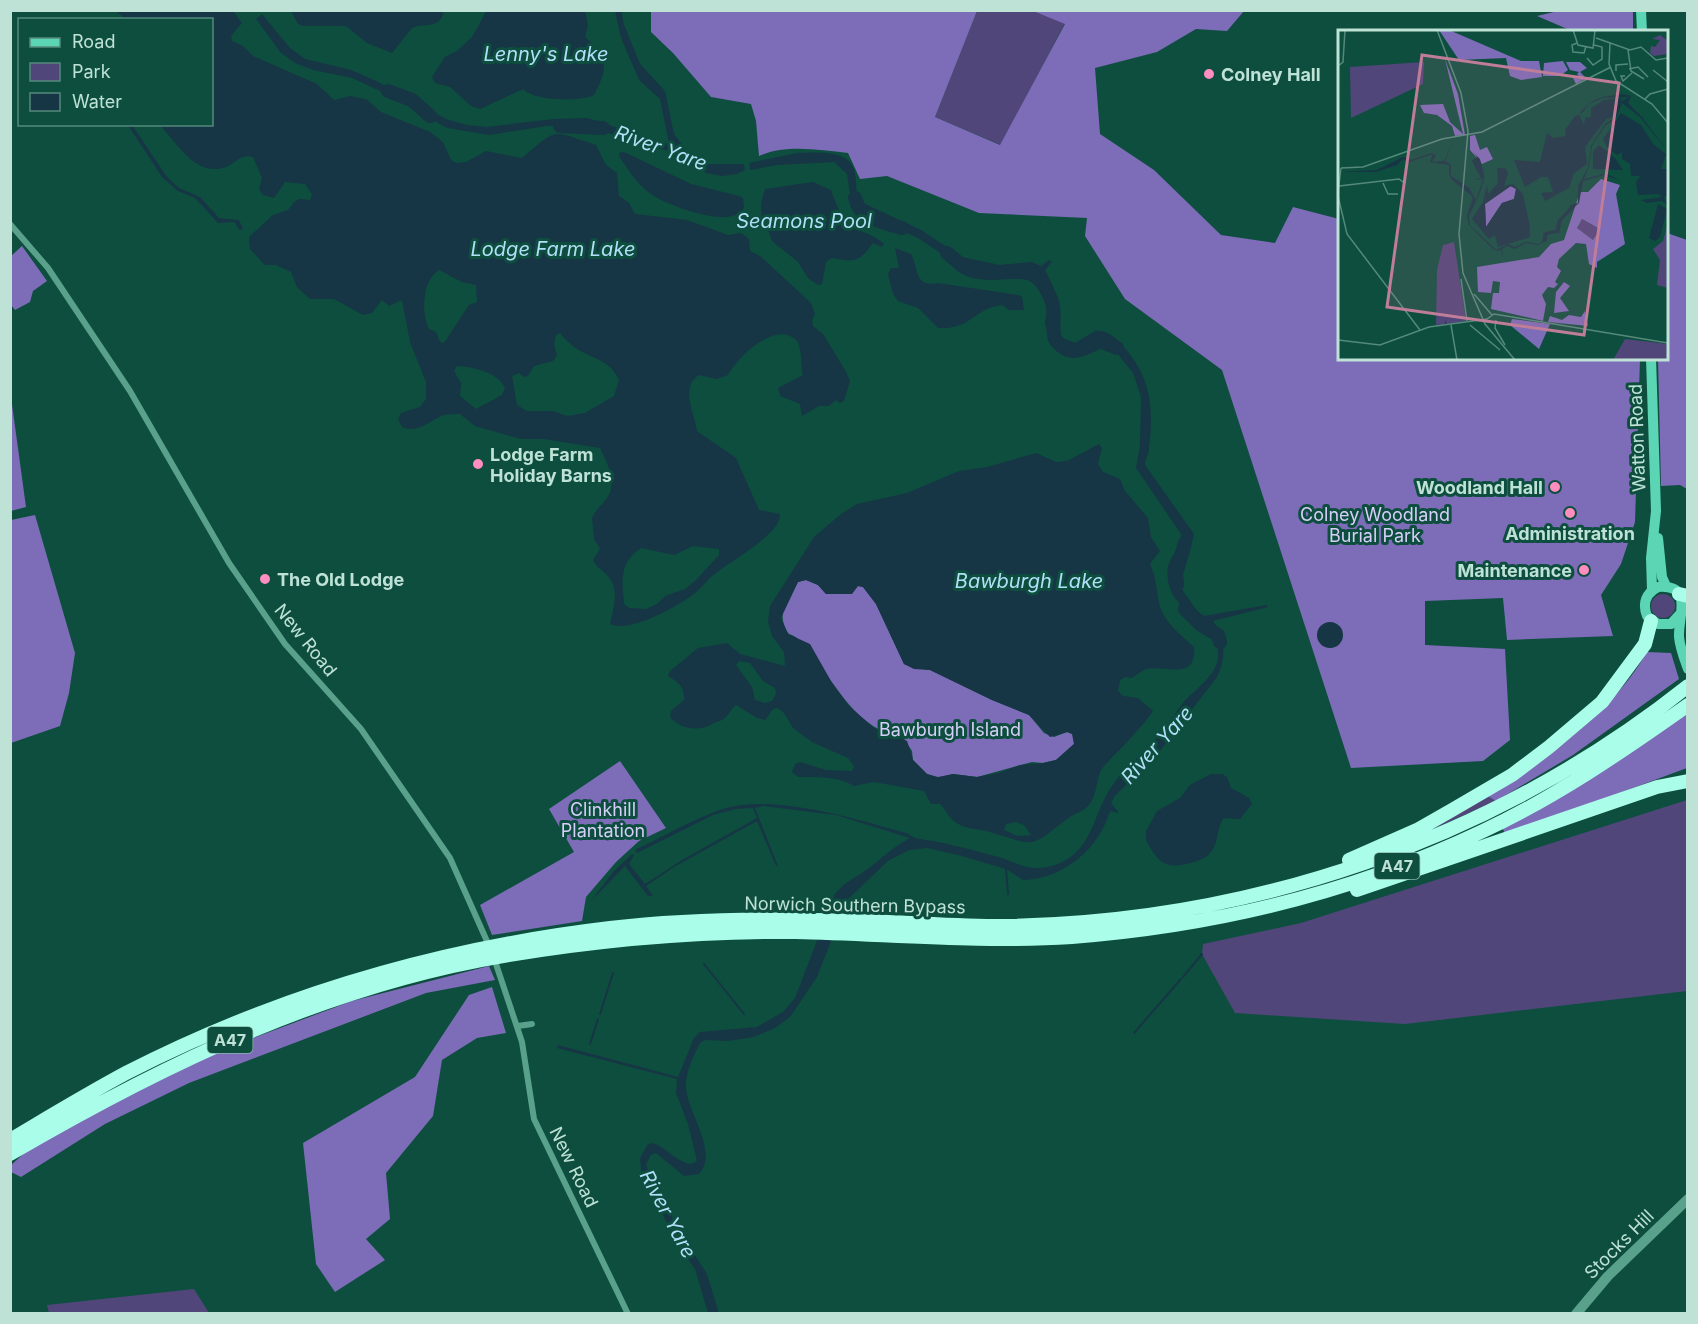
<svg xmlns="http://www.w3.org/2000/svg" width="1698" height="1324" viewBox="0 0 1698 1324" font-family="Inter,sans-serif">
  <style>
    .green { fill: #51467a }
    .forest { fill: #7d6cb8 }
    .water { fill: #163545; fill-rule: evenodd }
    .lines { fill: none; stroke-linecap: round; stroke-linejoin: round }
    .stream { stroke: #163545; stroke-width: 2 }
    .river { stroke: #163545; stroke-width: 14 }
    .minor { stroke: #5aa18c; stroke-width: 6 }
    .tertiary { stroke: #5aa18c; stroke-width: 10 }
    .secondary { stroke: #5cd5b5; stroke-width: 10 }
    .trunk { stroke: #aafde8; stroke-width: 14 }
    .poi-dot { fill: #fd8ebf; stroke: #0e4e3f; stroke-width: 2 }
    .labels { text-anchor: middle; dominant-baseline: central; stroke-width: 6; stroke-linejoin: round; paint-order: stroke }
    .shield { fill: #0e4e3f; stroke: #89b6a9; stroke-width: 1.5 }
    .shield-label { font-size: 16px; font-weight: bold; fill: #bee2d6 }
    .poi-label { font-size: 18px; font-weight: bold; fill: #bee2d6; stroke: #0e4e3f; text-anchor: start }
    .street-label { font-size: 18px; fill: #bee2d6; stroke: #0e4e3f }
    .park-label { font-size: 18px; fill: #d6cff9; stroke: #0e4e3f }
    .water-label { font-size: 20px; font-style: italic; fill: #b2dff8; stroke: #0e4e3f }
    .inset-river { fill: none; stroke: #163545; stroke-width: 3 }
    .inset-road { fill: none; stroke: #54897b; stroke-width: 1.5 }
    .view { fill: #c07d98; fill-opacity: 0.15; stroke: #c07d98; stroke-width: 3 }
    .inset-edge { fill: none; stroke: #bee2d6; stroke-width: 3 }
  </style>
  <rect width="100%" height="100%" fill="#0e4e3f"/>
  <!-- green -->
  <path class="green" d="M977,11H1033L1065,23L1001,145L935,117Z
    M1651 606a12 12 0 1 1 24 0a12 12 0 1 1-24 0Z
    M1486,795L1496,801L1419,835Z
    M1687,800V991L1405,1024L1235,1013L1202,954L1203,944L1301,923Z
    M194,1289L209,1313H49L47,1305Z"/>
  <!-- forest -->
  <path class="forest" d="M651,11H977L935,117L1000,145L1065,24L1033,11H1244L1227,31L1196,29L1157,52L1095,68L1100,134L1154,170L1221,235L1275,243L1293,207L1339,219L1340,358L1640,359L1635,522L1621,564L1601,595L1613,636L1507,640L1503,598L1425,601V645L1505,649L1510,740L1483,761L1351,768L1222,370L1125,299L1085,236L1087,218L979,213L887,176L860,179L848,153C819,150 786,144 759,156L756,121L751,104L711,97L673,53L651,32Z
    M1558,11H1633V31H1572L1537,16Z
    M1667,233L1687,240V489L1680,485L1661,486L1658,359L1666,358Z
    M22,246L47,281L33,291L30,302L15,310L11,305V256Z
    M11,397L26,507L11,511Z
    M35,515L75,653L69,693L60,726L11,743V520Z
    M806,580L818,585L826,594H851L858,586L863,587L876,604L904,664L914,668L930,670L992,700L1029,715L1044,733L1054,737L1067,732L1073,734L1074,744L1056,760L1043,763L1032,762L977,777L953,774L938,778L927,774L913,760L912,751L903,737C856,730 837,685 809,652C803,644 799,637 789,634C775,614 787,600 798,582Z
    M1647,652L1671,653L1679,679L1573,755L1496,801L1486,795C1547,755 1610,716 1647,652Z
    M1687,711V768L1506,835L1501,826Z
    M620,761L666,828L639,841L616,862L586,897L582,921L492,935L480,905L574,852L549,809Z
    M489,966L495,980L426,993L189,1083L105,1124L21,1177L11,1172L10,1166L31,1147L127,1095L224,1049L352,1001Z
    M492,987L506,1033L477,1038L442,1060L433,1116L386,1173L390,1219L366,1239L385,1260L335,1292L316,1264L303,1143L415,1077L469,995Z"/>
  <!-- water -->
  <path class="water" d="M487,10L585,11L588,25L585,37C609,58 608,68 594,95C580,102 534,101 523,89L480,109L471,106L450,87L435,83L432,77L445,57L457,51L472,37Z
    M116,11H233L242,23L231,36L232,41L243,46L253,56L317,84L334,100L350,96L366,99L381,112L430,132L443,142L451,160L457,163L466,162L486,151L522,158C560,126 550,131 596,145L606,165L617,173L619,196L629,203L635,214L687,220L728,235L741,233L749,239L750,251L760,256L811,303L815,314L812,320L813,326L823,334L845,370L850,381L844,401L840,403L836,400L829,406H819L802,416L800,404L780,396L778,388L803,375C800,366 803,345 795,339C774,321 737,358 728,375L716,379L699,375C680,386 694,413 697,431L736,458L759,510L780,514C782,535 724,564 710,578C705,583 700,589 694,594C678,606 629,634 610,624C613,607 621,589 606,574C601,569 596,567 593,560L600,549L594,539L592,518C595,510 602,505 607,498C618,482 607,463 600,448L544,439H521L475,426L460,414C455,414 449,414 444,415C430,420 418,434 402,427L398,419L401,413L420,407L426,399V382L410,342L402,300L389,306L382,300L372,313L363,315L334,299H310L297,287L291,272L276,265H265L250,249L249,237L273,215L288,210L295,201L300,199L310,200L312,194L305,184L285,182L274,198L263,195L259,189L262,178L253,157C241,154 238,161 228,166C197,180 177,143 160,125L212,124V20L126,19ZM439,270L462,282L476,285L477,302L469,305L444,343L440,342L436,332L429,329C421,312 422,280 439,270ZM560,333C564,338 569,343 574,347C591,359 610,359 619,380L614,396L585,413L567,416L553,411H527L517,405L512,376L519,373L524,377L528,376L534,366L553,361L557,355L554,344L556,335ZM457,366C473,367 498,372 505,388L502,395L476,409L460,396L461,383L454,371ZM693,546L719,549V555L695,581L685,589L665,596L657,604L646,609L629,608L624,604C622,580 619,563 641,548L674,555Z
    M291,11H444C439,30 427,22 412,28L392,53L367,43L346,26H303L298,24Z
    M615,11H622L623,22L640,64L665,91L674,134L686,150L706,164H744L745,170L737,174L722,176L706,173L677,152L648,147L591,127L547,126L489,135L447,128L391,96L352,78L313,70L295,63L281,53L256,19L262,14L290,48L305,59L351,70L376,81L446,119L467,125L486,127L553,119L587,118L669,144L660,99L639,80L621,38Z
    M128,125H132L167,177L179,188L200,197L219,218L239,220L243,229L239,230L235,222L218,223L195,198L178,191L162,177Z
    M624,152L691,184L739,196L743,198L744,208C733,230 670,206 654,196C639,187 630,172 620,158L619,153Z
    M797,153C816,153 850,148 855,173C857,182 855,193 859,201L921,230L962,257L1000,265L1032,262L1041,266L1049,260L1052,262L1045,270C1053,286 1063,304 1053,321L1062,338L1075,343L1095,331C1105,329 1116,337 1122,345C1151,376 1154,408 1149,448C1149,454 1145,459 1145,465L1194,534C1190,564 1161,561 1188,598C1193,605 1197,612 1204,616L1267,605L1268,607L1213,621C1225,640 1227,656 1217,677L1159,752L1114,797L1111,803L1119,813L1110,811C1099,849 1063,879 1023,880L1006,869L958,855L927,848L909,850L888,861L847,900L817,977L790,1017L775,1028L754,1037L728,1041L705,1040L700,1043C693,1057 685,1073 686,1089C688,1112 719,1154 699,1174L684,1176L656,1153L651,1155L646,1164L650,1178L665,1201L678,1229L707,1274L718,1310V1313H708L695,1269L676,1243L659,1206L642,1178L640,1158L648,1144C659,1139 673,1161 690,1164L697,1161L688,1124L676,1093L677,1079L557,1048L558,1045L678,1077L694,1038L700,1032L757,1027L783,1012L795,998L835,894C844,883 851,880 862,873C880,861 889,849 910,838L836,815L763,806L755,808L778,866H776L757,821L674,867L646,886L653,896H648L625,866L591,901L613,872L632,854L634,855L629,864L645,884L682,860L757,818L753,808L736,809L713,815L637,853L635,850C664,836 695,818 726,808C776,794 856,819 906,833L915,838C942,842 969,849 995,856C1014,861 1026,871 1047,867C1093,858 1091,816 1112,786C1124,768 1142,755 1156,739C1166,728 1174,714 1183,703C1196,688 1220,674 1218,652C1217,621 1176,615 1169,585C1162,557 1181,554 1181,534L1136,468L1140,445L1141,397L1133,373L1112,347L1103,342H1094L1073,352L1055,343L1047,330L1045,324L1048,301L1039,281L1030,271L993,274L977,271L954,262L918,238L852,207L847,174L834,162L777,165L750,170L749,163Z
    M813,182L831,190C836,204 843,224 858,230C868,234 875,236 884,244L882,247L873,243C858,263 856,262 832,258L826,262L822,284L818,285L808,278L798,262L772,241L769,232L762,227L761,203L765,189Z
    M895,248L911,254C919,269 914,288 938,283L1018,295L1022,297L1024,310H1009L1002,305C972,309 972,330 938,328L918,308L898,301L893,294L888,274L891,268H899Z
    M1099,444L1102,448L1098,464L1103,472L1120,479L1125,491L1148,518L1151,537L1160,551L1150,564C1157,578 1156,592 1160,606C1164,622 1182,636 1194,647C1197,683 1163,663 1144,670C1140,672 1136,675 1132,678L1126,677L1120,680L1118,691L1123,696L1138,698L1153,711C1138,732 1121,748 1104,766C1095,775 1099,795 1087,807C1082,812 1073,814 1067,819C1028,849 1037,846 990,832C978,828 966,830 955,822C949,818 946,810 940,804H931L924,791L874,782L854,786C838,776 817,777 798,777L792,772L795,764L800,762L826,770L852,771L854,766L848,758L812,742L793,728L784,713L778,708L773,709L765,720L757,718L736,705C731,709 731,711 727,716C724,720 719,721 714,723C699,732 682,730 670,717L671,711L684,700C685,687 678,682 668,676L670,671L698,648L727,643L740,654L785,666L784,652L772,636L768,622L770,606L814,537L841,514L857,504L907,493L959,471L987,467L1036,453L1056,462L1067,461ZM806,580L818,585L826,594H852L858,586L863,587L876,604L904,664L914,669L930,670L992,700L1029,715L1050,737L1067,732L1072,734L1074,744L1056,760L1043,763L1020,765L999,773L977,777L953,774L938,777L927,774L913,760L907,741L874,728L849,706L831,681L810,644L788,634L781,618L798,582ZM739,661L750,663L763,681L775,688L776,694L772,701L765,703L755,700L752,687L736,665ZM1016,822L1024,825L1031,835L1017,836L1004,830L1006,824Z
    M1317 635a13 13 0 1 1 26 0a13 13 0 1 1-26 0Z
    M1211,774H1222L1227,777L1231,788L1249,798L1252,804L1240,819L1224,818C1217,826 1219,839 1213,849C1208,857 1203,859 1194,862C1167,870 1159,865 1146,840V831L1157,811L1180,798L1190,785Z"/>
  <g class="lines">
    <!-- stream -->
    <path class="stream" d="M1006,869L1008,894
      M704,964L744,1014
      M1183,977L1202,954
      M600,1014L613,973
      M1134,1033L1181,979
      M590,1044L598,1019"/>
    <!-- river -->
    <path class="river" d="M388,91L412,100L430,116
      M560,126L603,128
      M855,198C860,220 883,222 902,228
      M947,253C956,259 962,269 974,271C1008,280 1034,253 1052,302C1056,315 1051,326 1055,339C1069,358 1082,351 1100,341L1117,348
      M1177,585L1176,574L1185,543
      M1185,609L1201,625L1218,635L1220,642"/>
    <!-- minor -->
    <path class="minor" d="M10,224L48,268L130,391L229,563L285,644L361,729L450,858L490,948
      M494,958L522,1042L534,1119L628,1314
      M518,1026L532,1024"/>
    <!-- tertiary -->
    <path class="tertiary" d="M1576,1314L1608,1276L1688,1199"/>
    <!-- secondary -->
    <path class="secondary" d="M1641,10L1642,32
      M1651,358L1656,511L1651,558L1652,590
      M1658,538L1662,577L1666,586
      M1682,612L1671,624H1658L1647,616C1642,603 1646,593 1658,587C1694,584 1678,616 1679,637C1680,648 1684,658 1688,669"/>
    <!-- trunk -->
    <path class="trunk" d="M1679,594L1688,596
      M1349,860L1417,830L1452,810L1512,775L1549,747L1602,702L1645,644L1651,621
      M1357,890L1657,787L1688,781
      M10,1140C49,1117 87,1094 126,1073C278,995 441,948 610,928C692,918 776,918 859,921C907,922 954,926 1002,926C1249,923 1493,841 1688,686
      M10,1154C164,1064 326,986 503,956C599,940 699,931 796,932C887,934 980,943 1072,937C1214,926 1355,892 1483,831C1556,797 1623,751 1688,705"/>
  </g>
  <!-- markers -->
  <g class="poi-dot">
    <circle cx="1209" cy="74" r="6"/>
    <circle cx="478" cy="464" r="6"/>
    <circle cx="1555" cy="487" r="6"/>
    <circle cx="1570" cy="513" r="6"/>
    <circle cx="1584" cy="570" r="6"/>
    <circle cx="265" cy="579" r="6"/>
  </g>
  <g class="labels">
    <!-- shield labels -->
    <g class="shield">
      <rect x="1374.5" y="853" width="45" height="26" rx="4.5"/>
      <rect x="207.5" y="1027" width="45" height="26" rx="4.5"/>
    </g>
    <g class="shield-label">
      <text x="1397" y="866">A47</text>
      <text x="230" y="1040">A47</text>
    </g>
    <!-- poi labels -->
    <g class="poi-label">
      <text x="1221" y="74">Colney Hall</text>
      <text x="490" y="454">Lodge Farm<tspan x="490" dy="21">Holiday Barns</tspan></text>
      <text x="1543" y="487" text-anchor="end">Woodland Hall</text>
      <text x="1570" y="533" text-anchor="middle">Administration</text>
      <text x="1572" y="570" text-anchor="end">Maintenance</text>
      <text x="277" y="579">The Old Lodge</text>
    </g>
    <!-- street labels -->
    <g class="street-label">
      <text transform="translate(1637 438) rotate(-92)">Watton Road</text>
      <text transform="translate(306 640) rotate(51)">New Road</text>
      <text transform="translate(855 905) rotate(1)">Norwich Southern Bypass</text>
      <text transform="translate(574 1167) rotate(64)">New Road</text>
      <text transform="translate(1619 1244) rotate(-45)">Stocks Hill</text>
    </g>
    <!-- park labels -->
    <g class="park-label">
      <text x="1375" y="514">Colney Woodland<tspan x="1375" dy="21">Burial Park</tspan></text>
      <text x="950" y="729">Bawburgh Island</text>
      <text x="603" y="809">Clinkhill<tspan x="603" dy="21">Plantation</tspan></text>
    </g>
    <!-- water labels -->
    <g class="water-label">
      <text x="546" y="54">Lenny's Lake</text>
      <text transform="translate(661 148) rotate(20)">River Yare</text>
      <text x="804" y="221">Seamons Pool</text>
      <text x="553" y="249">Lodge Farm Lake</text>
      <text x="1029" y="581">Bawburgh Lake</text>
      <text transform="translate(1157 745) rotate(-48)">River Yare</text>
      <text transform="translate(668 1214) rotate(62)">River Yare</text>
    </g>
  </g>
  <!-- overview -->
  <g transform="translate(1338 30)">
    <rect width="330" height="330" fill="#0e4e3f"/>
    <path d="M322,5L330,11V24L316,26L312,23L313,16L317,17L322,10L314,9ZM86,32L85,54L13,88L12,37ZM244,189L262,199L255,210L239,198ZM330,193V258L319,255L322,230L315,219L325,211ZM116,212L128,291L109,294L107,290V294L98,295L99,240L105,215ZM287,309L330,314V330H275Z" fill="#51467a"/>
    <path d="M101,0H111L183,31H201L204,47L183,50L172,46L168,28L121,30ZM107,29L120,64L127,105L117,106L114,96L99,85L86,83L82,75L105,74L112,92L125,104ZM225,31L230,40L222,46H205L206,33ZM228,32H242L249,38L242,42L248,48L238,54L235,48L244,49L239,44L241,42L232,40ZM137,105L142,120L149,117L155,129L144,134L132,120V106ZM263,149L282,155L278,164L287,214L259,232V238L251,234L248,214L238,213L221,229L219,237L223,241L217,252L220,254L216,258L210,257L204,265L208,274L205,291L153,279L155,263H161L162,252L155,251L153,263L140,262L139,237L201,227L213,214L226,210L242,162H250ZM244,189L262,199L255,210L239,198ZM172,156L178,159L176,169L164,173L148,197L147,174ZM226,252L232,256L222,268L231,281L216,283L218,262ZM247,281L250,296L210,292L212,286L224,290L231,285L243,287ZM174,289L212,294L201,319L172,295Z" fill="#7d6cb8" fill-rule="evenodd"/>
    <path d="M284,64L293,66L290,73L304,87L330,122L302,87L284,73L278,88L267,96L254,116L251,137L246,149L266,144L271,145L283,151L266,145L245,151L241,173L224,188L221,203H209V210L200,215L188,213L177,219L169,216L164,219L165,228L163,220L159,221L155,219L131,195L129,186L135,167L113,149L111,143V135L92,132L95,124L71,132L65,129L59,135L38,142H0L39,140L65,127L73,130L93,123L98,125L94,132L106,131L114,114L107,131L113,135V146L131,158L138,170L145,149L136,150L143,148L134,131L139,127L135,122L142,129L146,144V149L143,160L131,186L132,195L158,220L170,214L177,217L188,212L201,214L207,209L208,202L219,200L221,192L233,175L240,173V156L250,138L253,116L267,94L277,87L281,73L291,67L265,68L251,74L244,83L242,84L244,80L252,73L259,69L265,67ZM284,68L275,87L268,89L247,117L249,134L236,143L231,158L207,171L203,163L215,162L210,147H203L187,157L176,130L202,132L209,103L215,108L228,106L227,100L237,86L241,85L246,95L247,88L253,87V78L266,70ZM283,83L303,95L315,114L328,124L323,139H329L330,164L326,168L330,175L324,171L309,173L303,170L325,167L320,164L300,165L298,152L302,146H293L292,134L284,129V122L279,125L269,117L265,109ZM261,115L277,128L285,140L255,139V122ZM159,138H167L170,143L166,156L175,154L185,164L192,197V207L160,217L157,205L151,209L134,189L145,172L149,155L150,164L160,153ZM173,156L178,159L176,169L164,173L148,197L147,174ZM320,174L329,179L322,207L317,211L311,208Z" fill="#163545" fill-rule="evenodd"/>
    <path class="inset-river" d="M206,212L207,204L219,201L221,191L236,176"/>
    <path class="inset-road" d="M99,0L123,63L130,101L121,204L125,243L147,294L177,330M235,0L240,15L255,18L257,0M258,8L292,20L303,17L318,30L330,28M239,13L234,15L235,22L246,23L248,16M272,13L271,34L278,51L314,74L330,93M290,20L293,41L306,49M249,28L255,35L264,29V17L256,15M0,36L5,32L7,0M291,39L300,37L310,47M315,40L330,52M278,41V35L290,34M287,46H283L285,51L294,43M307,69L312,64L330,59M3,138L25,137L104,109L144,102L273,37M45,153L50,164H60M1,156L61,149L65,152M0,162L3,138M0,166L9,204L82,300M123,249L129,291M136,264L154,285M158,290L157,298L167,315M113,295L119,330M132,295L162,320M0,310L42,315L91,297L149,289L156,284L330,313"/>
    <path class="view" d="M84,25L281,53L246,305L49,277Z"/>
    <rect width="330" height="330" class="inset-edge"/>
  </g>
  <!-- border -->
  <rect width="1698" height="1324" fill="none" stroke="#bee2d6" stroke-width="24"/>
  <!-- legend -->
  <rect x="18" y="18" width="195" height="108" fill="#0e4e3f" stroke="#54897b" stroke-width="1.5"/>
  <rect x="30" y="38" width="30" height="9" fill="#5cd5b5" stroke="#54897b" stroke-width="1.5"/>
  <text x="72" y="48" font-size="18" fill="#bee2d6">Road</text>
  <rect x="30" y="63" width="30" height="18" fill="#51467a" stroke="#54897b" stroke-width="1.5"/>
  <text x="72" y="78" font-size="18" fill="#bee2d6">Park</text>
  <rect x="30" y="93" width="30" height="18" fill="#163545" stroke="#54897b" stroke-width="1.5"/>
  <text x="72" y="108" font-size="18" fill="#bee2d6">Water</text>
</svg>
